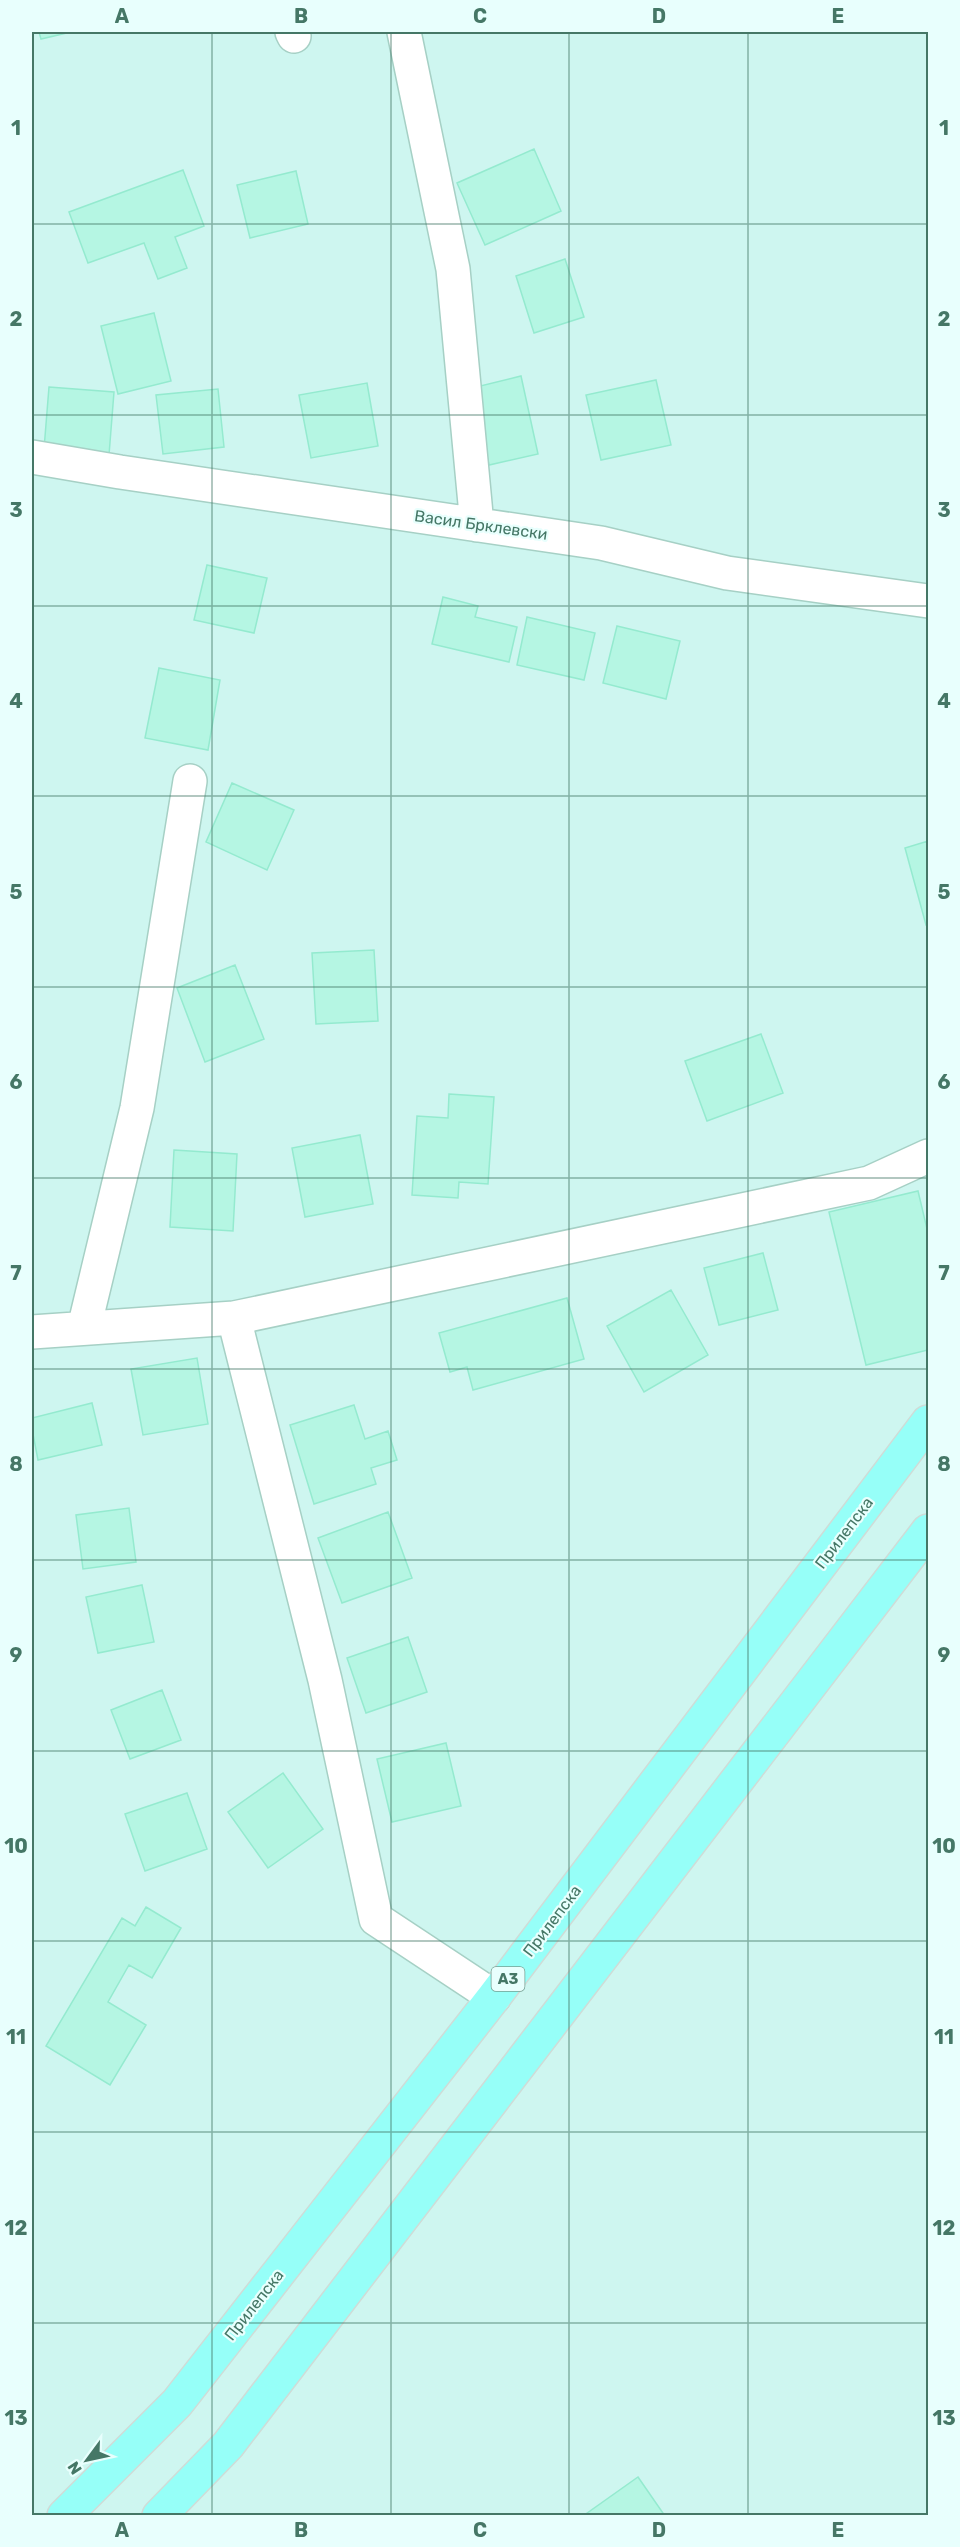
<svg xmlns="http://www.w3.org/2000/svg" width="960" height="2547" viewBox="0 0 960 2547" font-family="Rubik,sans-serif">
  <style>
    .residential { fill: #cef6f0 }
    .building { fill: #b5f6e3; stroke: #94eacf; stroke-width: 1.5 }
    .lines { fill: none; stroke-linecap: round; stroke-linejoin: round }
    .minor-casing { stroke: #a6d0c5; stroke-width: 36 }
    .major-casing { stroke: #cfdcd7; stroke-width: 36 }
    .minor { stroke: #fff; stroke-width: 33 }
    .major { stroke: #96fff8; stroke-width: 33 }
    .grid { fill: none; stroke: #457766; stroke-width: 1.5; stroke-opacity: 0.55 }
    .labels { text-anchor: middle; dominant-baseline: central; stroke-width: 4.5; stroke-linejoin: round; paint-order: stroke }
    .shield { fill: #e8fffd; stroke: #76a093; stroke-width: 1.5 }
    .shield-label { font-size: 15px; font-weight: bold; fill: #457766 }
    .street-label { font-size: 16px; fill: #457766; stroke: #e8fffd }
    .neatline { fill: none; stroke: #457766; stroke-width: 2 }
    .grid-label { font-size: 20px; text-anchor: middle; font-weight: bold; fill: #457766 }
  </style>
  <rect width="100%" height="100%" fill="#e0fefc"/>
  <!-- residential -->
  <path class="residential" d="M32,32H928V2515H32Z"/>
  <!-- building -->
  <path class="building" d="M39,32H71L41,39Z
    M534,149L561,211L485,245L457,183Z
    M183,170L204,226L175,237L187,268L158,279L144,243L88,263L69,212Z
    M296,171L308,224L250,238L237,185Z
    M565,259L584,317L534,333L516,276Z
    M154,313L171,381L118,394L101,326Z
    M521,376L538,454L489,465L472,388Z
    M656,380L671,445L601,460L586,395Z
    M367,383L378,446L311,458L299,395Z
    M49,387L114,392L109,455L44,449Z
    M218,389L224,447L163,454L156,395Z
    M207,565L267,578L254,633L194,620Z
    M443,597L478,606L475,617L517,627L509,662L432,644Z
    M527,617L595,633L584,680L517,665Z
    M617,626L680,641L666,699L603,683Z
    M159,668L220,680L208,750L145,738Z
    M232,783L294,810L267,870L206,842Z
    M928,841V924L926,925L905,848Z
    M374,950L378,1021L316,1024L312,953Z
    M235,965L264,1039L205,1062L177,988Z
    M761,1034L783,1093L707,1121L685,1061Z
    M449,1094L494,1097L488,1184L459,1182L458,1198L412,1195L417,1116L448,1118Z
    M360,1135L373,1204L305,1217L292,1148Z
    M174,1150L237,1154L233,1231L170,1227Z
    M918,1191L928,1233V1350L866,1365L829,1212Z
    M763,1253L778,1310L719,1325L704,1268Z
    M671,1290L708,1355L644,1392L607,1326Z
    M567,1298L584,1359L473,1390L467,1367L450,1372L439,1333Z
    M197,1358L208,1424L143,1435L131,1369Z
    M92,1403L102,1445L38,1460L32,1429V1418Z
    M354,1405L365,1439L388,1431L397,1460L371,1468L376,1484L314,1504L290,1425Z
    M129,1508L136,1562L83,1569L76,1515Z
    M388,1512L412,1578L342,1603L318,1538Z
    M142,1585L154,1642L98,1653L86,1597Z
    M408,1637L427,1692L366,1713L347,1658Z
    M162,1690L181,1740L130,1759L111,1710Z
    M446,1743L461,1806L392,1822L377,1759Z
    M283,1773L323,1829L268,1868L228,1812Z
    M187,1793L207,1849L145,1871L125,1814Z
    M146,1907L181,1928L152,1978L129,1965L108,2002L146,2025L110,2085L46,2046L122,1918L135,1926Z
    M638,2477L665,2516H583Z"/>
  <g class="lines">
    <!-- minor casing -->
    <g class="minor-casing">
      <path id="minor" d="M292,32L294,36
        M404,32L453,269L477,525
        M32,457L120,472L601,543L727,573L928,601
        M234,1318L325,1680L376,1919L494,1997
        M84,1328L137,1108L190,781
        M32,1332L234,1318L869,1183L928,1156"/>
    </g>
    <!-- major casing -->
    <g class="major-casing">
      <path id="major" d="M64,2516L177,2403L494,1997L928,1422
        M159,2516L228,2445L928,1531"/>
    </g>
    <!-- minor -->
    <use href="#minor" class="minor"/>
    <!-- major -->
    <use href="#major" class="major"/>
  </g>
  <!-- grid -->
  <path class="grid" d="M212,32V2516M391,32V2516M569,32V2516M748,32V2516M32,224H928M32,415H928M32,606H928M32,796H928M32,987H928M32,1178H928M32,1369H928M32,1560H928M32,1751H928M32,1941H928M32,2132H928M32,2323H928"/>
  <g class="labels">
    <!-- shield labels -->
    <rect class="shield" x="491.5" y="1967" width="33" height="24" rx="4.5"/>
    <g class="shield-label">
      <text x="508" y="1979">A3</text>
    </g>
    <!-- street labels -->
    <g class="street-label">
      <text transform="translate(481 525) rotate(8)">Васил Брклевски</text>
      <text transform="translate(844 1533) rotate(-53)">Прилепска</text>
      <text transform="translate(552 1921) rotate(-53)">Прилепска</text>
      <text transform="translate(254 2305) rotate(-52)">Прилепска</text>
    </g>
  </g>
  <!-- border -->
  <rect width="960" height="2547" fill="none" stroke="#e8fffd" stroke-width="66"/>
  <!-- north arrow -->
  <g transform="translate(87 2460) rotate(237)" stroke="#e8fffd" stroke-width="4.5" paint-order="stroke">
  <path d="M0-4.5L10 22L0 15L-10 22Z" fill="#457766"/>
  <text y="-9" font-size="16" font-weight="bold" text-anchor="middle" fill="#457766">N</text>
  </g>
  <rect x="33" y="33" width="894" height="2481" class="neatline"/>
  <g class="grid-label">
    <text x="122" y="23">A</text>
    <text x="301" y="23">B</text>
    <text x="480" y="23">C</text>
    <text x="659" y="23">D</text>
    <text x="838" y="23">E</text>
    <text x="16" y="135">1</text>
    <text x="944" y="135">1</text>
    <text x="16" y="326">2</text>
    <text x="944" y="326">2</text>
    <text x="16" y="517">3</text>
    <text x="944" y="517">3</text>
    <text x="16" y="708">4</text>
    <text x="944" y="708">4</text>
    <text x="16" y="899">5</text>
    <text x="944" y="899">5</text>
    <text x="16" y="1089">6</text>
    <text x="944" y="1089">6</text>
    <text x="16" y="1280">7</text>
    <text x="944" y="1280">7</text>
    <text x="16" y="1471">8</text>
    <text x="944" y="1471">8</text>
    <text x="16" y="1662">9</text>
    <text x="944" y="1662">9</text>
    <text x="16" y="1853">10</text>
    <text x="944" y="1853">10</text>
    <text x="16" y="2044">11</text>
    <text x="944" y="2044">11</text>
    <text x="16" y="2235">12</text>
    <text x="944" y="2235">12</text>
    <text x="16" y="2425">13</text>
    <text x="944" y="2425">13</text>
    <text x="122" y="2537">A</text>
    <text x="301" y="2537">B</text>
    <text x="480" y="2537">C</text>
    <text x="659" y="2537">D</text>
    <text x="838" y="2537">E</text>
  </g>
</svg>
